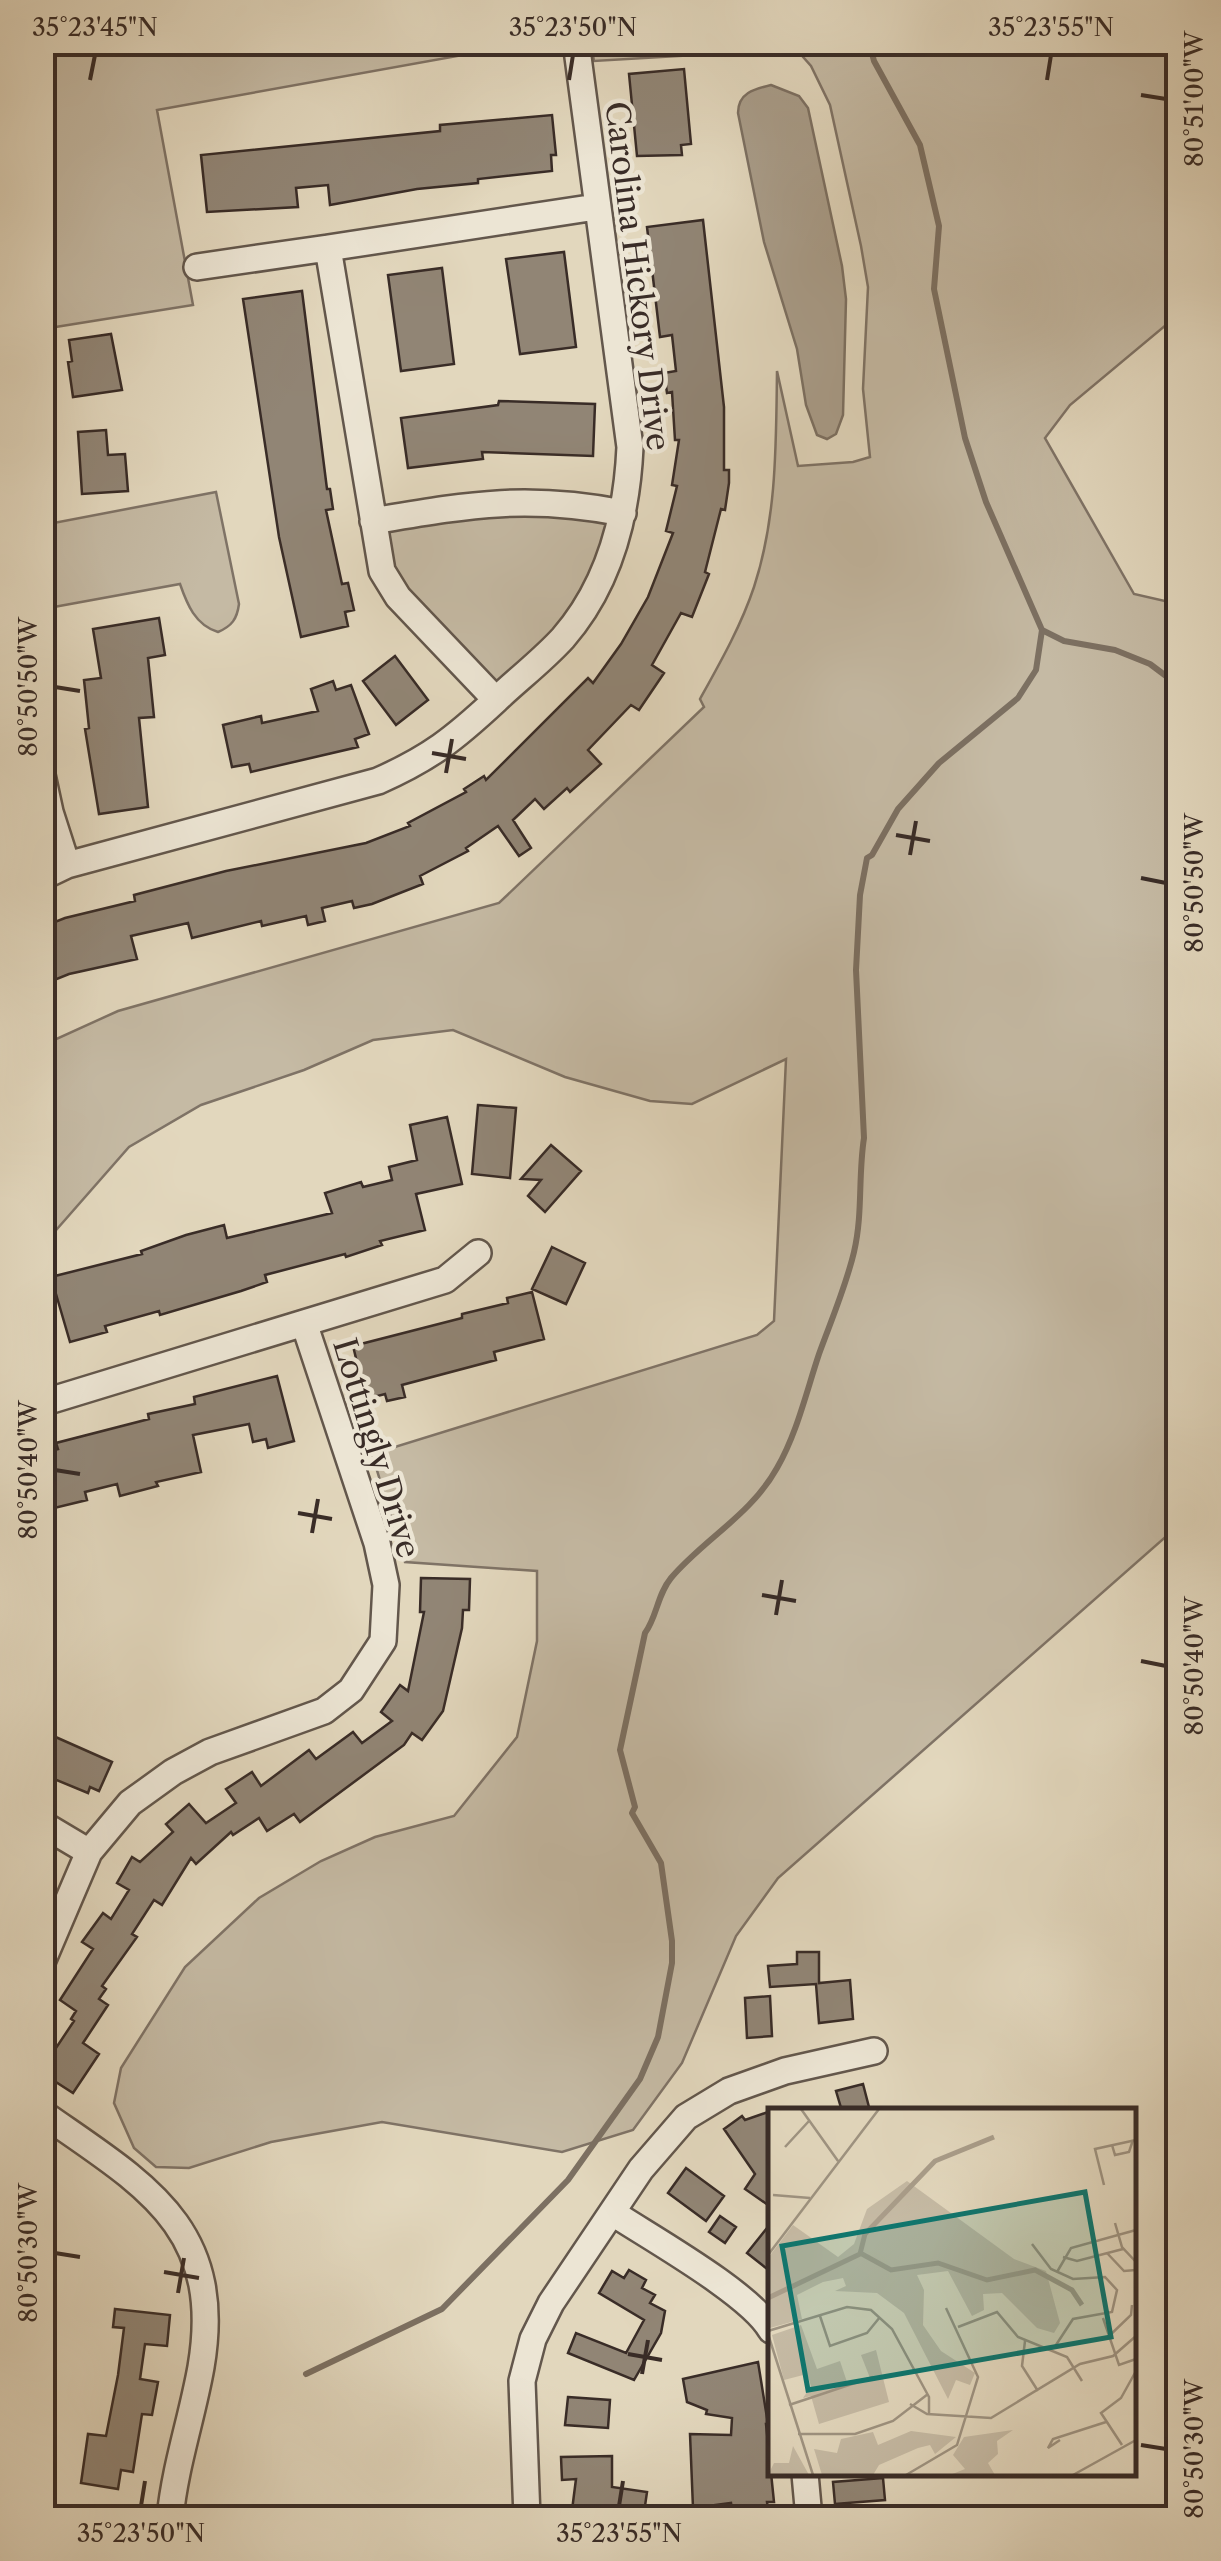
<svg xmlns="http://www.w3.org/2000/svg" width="1221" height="2561" viewBox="0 0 1221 2561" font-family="'Libre Caslon Text',serif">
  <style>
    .green { fill: #c5baa4; stroke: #7f7366; stroke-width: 2.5 }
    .water { fill: #a99d8a; stroke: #7c7062; stroke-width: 2.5 }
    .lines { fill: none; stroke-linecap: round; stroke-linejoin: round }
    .stream { stroke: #7c7062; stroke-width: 6 }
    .building { fill: #918575; stroke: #392c27; stroke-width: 2.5 }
    .street-casing { stroke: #63574c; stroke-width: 30 }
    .street { stroke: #ece5d4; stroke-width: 25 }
    .ticks { fill: none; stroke: #392c27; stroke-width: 4 }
    .labels { text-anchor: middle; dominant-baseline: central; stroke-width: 9; stroke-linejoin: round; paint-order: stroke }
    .street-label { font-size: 32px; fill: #392c27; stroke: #ece5d4 }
    .inset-river { fill: none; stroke: #a99d8a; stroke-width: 5 }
    .inset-road { fill: none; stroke: #9e9381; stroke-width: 2.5 }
    .view { fill: #0f766e; fill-opacity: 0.15; stroke: #0f766e; stroke-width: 5 }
    .inset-edge { fill: none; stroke: #392c27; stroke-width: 5 }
    .neatline { fill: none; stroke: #392c27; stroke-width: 4 }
    .ticks-label { font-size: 25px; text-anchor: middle; fill: #392c27 }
  </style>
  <rect width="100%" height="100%" fill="#e2d7bd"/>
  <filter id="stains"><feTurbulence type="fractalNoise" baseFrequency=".002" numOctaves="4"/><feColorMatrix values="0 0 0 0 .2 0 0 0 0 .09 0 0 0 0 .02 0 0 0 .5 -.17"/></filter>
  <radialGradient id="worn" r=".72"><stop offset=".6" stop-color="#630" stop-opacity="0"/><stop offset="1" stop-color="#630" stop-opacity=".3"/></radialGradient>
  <!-- green -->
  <path class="green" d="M43,43H530L157,110L193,305L43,329Z
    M591,43H1178V315L1070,405L1045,438L1134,594L1178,604V1526L778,1878L736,1936L682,2063L633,2130L562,2152L382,2122L271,2142L189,2168L156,2167L134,2148L114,2103L121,2068L185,1967L259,1898L321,1861L375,1837L454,1816L517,1737L537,1641V1571L405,1562L372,1454L757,1335L774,1321L786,1059L692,1104L650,1101L565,1077L453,1030L373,1040L304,1070L201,1105L129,1147L43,1245V1045L118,1011L499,903L704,707L700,699C720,663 741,626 754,587C777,517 776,444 777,371L798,466L853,462L870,457L863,389L868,287L861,246L830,105L811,66L796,49L594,61Z
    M216,492L239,604C237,619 232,626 218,632C195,625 187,604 180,584L43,609V525Z
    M457,506L623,513L602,575L496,700L398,597L373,521Z"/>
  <!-- water -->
  <path class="water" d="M771,85L799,96L808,108L842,266L846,299L843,415L836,434L827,439L817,435L806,405L797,349L764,242L738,113C738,93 754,89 771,85Z"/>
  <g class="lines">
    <!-- stream -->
    <path class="stream" d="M1042,630L1064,641L1115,650L1150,664L1178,685
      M306,2374L442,2309L568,2180L640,2079L658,2037L672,1963V1941L661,1863L632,1813L635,1807L620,1750L645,1633C657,1617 657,1595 671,1578C704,1539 751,1515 777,1468C797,1433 806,1393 819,1354C831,1321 846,1286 854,1252C863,1214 858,1176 864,1138L856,970L860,895L867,858L872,855L898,809L939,763L1018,698L1036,670L1042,630L986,502L965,438L934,289L939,226L920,145L874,61L869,42"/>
  </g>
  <!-- building -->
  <path class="building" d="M684,69L691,144L681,145L682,155L637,156L629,74Z
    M552,115L556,155H551L552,171L478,179V183L417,189L330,205L328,185L296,188L298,207L207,212L201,155L440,131V125Z
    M703,220L724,407V470H729V483L725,510L721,509L705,572L709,574L692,617L681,613L652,665L664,673L639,710L631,705L588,750L601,764L570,792L567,788L544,809L535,799L513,820L531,848L519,856L498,826L466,848L468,851L420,876L423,884L372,904L354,908L352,901L322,908L325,921L308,925L306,916L262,926L261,921L192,938L188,923L131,936L137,959L69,974L42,985V927L65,918L135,901L134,895L226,871L366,843L410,826L408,823L466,792L464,789L484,776L486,780L588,678L593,683L621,644L648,597L673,533L666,531L677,486L672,485L679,440H675L672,392L667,393L664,373L676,371L672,335L660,337L647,227Z
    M564,252L576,347L520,354L506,259Z
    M442,268L454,364L401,371L388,275Z
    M302,291L327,489H330L333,509L326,510L342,584L348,583L354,610L345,612L348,626L301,637L279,537L243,299Z
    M111,334L122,390L73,397L68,362L72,361L69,340Z
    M499,401L595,404L593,456L482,452L483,459L408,468L401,418L498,405Z
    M106,430L108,455L125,454L128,491L82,494L78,432Z
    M159,618L165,655L148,658L154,717L139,718L148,807L99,814L85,729L89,728L84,680L101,678L93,629Z
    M395,656L428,700L396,725L363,681Z
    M333,681L336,690L351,685L369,734L355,739L358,747L251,772L249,764L232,767L223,725L261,716L262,723L318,711L311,689Z
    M478,1105L516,1108L510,1178L472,1174Z
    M447,1117L462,1184L416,1194L425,1230L380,1241L382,1245L346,1257L345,1254L265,1275L267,1282L241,1291L160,1315L159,1311L105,1326L107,1332L70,1342L51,1277L142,1254L141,1251L186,1235L224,1225L227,1238L332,1213L325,1193L361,1182L363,1187L392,1180L389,1167L417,1160L410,1125Z
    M551,1145L581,1171L545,1212L528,1196L541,1180L521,1179Z
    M552,1247L585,1263L566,1304L532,1289Z
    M532,1292L544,1339L494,1352L496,1360L402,1385L405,1397L387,1401L385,1394L366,1399L353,1346L462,1318V1314L508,1303L507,1298Z
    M277,1376L294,1441L268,1448L266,1439L253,1442L249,1424L193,1435L201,1472L156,1482L158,1486L120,1496L117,1484L85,1492L87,1500L42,1511V1453L58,1449L56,1443L149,1419L148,1414L195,1404L194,1397Z
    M421,1578L470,1579L469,1610H463L462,1628L443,1711L422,1740L412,1733L404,1745L300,1822L294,1814L267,1831L259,1818L233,1835L231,1832L196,1864L191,1858L162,1905L154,1900L132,1934L137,1937L102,1986L106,1989L99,1999L108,2005L83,2043L99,2054L73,2093L42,2073V2038L56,2048L74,2021L71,2019L76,2011L60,2000L93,1949L82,1942L103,1913L111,1919L129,1890L117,1883L132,1857L140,1862L173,1832L166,1824L189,1804L206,1823L236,1803L226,1789L252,1772L261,1786L309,1750L316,1759L353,1732L362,1743L392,1721L381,1712L400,1685L408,1691L424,1612H420Z
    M42,1731L112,1762L99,1791L90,1787L88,1793L42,1774Z
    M797,1952H819V1983L850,1980L853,2019L819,2023L816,1984L770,1987L768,1966L797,1964Z
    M770,1996L772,2036L747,2038L745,1998Z
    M863,2084L870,2111H842L836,2091Z
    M771,2111V2207L745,2189L755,2174L724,2129L742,2116L745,2120Z
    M686,2168L724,2196L706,2221L668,2193Z
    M720,2216L736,2227L725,2243L709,2232Z
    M771,2223V2272L747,2253Z
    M629,2270L646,2280L642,2288L655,2295L650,2303L665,2311L661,2333L634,2380L568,2353L576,2333L626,2353L644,2320L599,2293L612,2271L624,2278Z
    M115,2309L170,2315L167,2346L145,2344L140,2379L158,2382L152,2415L142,2414L133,2472L121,2470L118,2489L81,2483L88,2434L106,2436L118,2375L124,2328L113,2327Z
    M758,2362L768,2424H766L774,2502H767L769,2518H733L731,2503L693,2508L690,2434L731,2435L732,2418L706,2414L707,2410L687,2402L683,2379Z
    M568,2397L610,2400L608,2428L565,2425Z
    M612,2456V2487L647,2492L644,2513L616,2510L614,2518H571L576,2479L562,2480L561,2457Z
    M883,2478L885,2500L835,2504L833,2482Z"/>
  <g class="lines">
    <!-- street casing -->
    <g class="street-casing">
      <path id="street" d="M197,267L328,248
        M373,521C468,505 526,494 623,513
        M496,700L398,597L382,571L328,248L596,207
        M42,775L50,812L67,865
        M42,877L67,865L378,781C430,758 454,739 496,700C518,679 542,661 563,638C609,585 627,515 630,447L576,42
        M42,1403L445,1280L478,1253
        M42,1824L89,1852
        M42,1962L89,1852L130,1803L173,1772L210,1752L324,1711L351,1690L383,1641L386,1585L377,1543L304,1323
        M42,2113C143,2184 225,2226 201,2367C192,2418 175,2466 170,2518
        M613,2213C651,2238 751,2294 771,2330
        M805,2474L809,2518
        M527,2518L522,2381L533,2339L551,2303L641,2169L686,2117L729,2091L785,2071L874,2051"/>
    </g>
    <!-- street -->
    <use href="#street" class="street"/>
  </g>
  <!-- ticks -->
  <path class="ticks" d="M90,80L95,55M569,80L573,55M1047,80L1051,55M1141,95L1166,99M55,687L80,691M432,753L466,759M446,773L452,739M896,835L930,841M910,855L916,821M1141,878L1166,883M55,1470L80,1474M298,1513L332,1519M312,1533L318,1499M762,1595L796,1601M776,1615L782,1580M1141,1661L1166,1666M55,2253L80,2257M164,2272L199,2278M178,2293L184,2258M628,2354L662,2360M642,2374L648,2340M1141,2445L1166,2449M141,2506L145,2481M619,2506L623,2481"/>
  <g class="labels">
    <!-- street labels -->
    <g class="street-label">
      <text transform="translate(638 276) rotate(83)">Carolina Hickory Drive</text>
      <text transform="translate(377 1448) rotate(73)">Lottingly Drive</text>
    </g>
  </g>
  <!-- overview -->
  <g transform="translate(768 2108)">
    <rect width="368" height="368" fill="#e2d7bd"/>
    <path d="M139,73L246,151L278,163L292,215L286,225L269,220L234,185L215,186L216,202L204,208L180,163L149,167L156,182L155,217L173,243L207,265L202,277L188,272L180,291L136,205L109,185L67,183L78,178L75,170L55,174L29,187L34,211L2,220L0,212V150L25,117L70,149L86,136L99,101ZM33,217L49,261L72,253L80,277L102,270L93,247L108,242L121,294L51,316L43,288L35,290L43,278L39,266L16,272L4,227ZM245,322L229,333L230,346L220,355L227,367H182L197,361L185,347L196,329ZM143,323L188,329L167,346L162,337L150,340L111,357L105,367H54L46,341L69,345L73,331L105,324L110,337ZM25,338L41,367H0L6,355H21Z" fill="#c5baa4"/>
    <path class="inset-river" d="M94,146L123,162L170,155L219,172L267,162L304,182L314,197M0,190L92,146L97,126L167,53L226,29"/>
    <path class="inset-road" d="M33,1L70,53M344,37L347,47L361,44L365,32M17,39L41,13M336,77L327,41L368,32M5,87L42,90M347,115L354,139L368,154M264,136L283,161L305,171L337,169L349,182L344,204L305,211L286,240M339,145L356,163L368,162M0,147L111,1M295,149L309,153L355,141M289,164L303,140L368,122M52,208L62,238L99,225L112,209M335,210L351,257L368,251M190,219L229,204L250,229L299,249L314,273M0,223L79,199L103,202L124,221L161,289V306M0,226L45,367M338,231L363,207L364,197M257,233L254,258L270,283M142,296L159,306L223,310L312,256L345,248L368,228M21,297L105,269M30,326H87L125,313L160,286M292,332L280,340L285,331L338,314M354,337L333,305L353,290L368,263M138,367L189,337L210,269L178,200M305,367L368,332"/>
    <path class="view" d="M317,84L343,229L40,282L14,138Z"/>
    <rect width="368" height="368" class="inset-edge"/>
  </g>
  <!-- margin -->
  <rect width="1221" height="2561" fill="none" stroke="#e2d7bd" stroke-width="110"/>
  <rect x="55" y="55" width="1111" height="2451" class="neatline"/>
  <g class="ticks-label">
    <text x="95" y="36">35°23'45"N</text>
    <text x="573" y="36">35°23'50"N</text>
    <text x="1051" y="36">35°23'55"N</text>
    <text transform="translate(1194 99) rotate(-90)" y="9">80°51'00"W</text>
    <text transform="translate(28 687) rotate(-90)" y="9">80°50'50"W</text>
    <text transform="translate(1194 883) rotate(-90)" y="9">80°50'50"W</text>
    <text transform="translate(28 1470) rotate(-90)" y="9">80°50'40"W</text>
    <text transform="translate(1194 1666) rotate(-90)" y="9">80°50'40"W</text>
    <text transform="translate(28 2253) rotate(-90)" y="9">80°50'30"W</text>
    <text transform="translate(1194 2449) rotate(-90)" y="9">80°50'30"W</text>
    <text x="141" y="2542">35°23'50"N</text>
    <text x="619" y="2542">35°23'55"N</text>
  </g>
  <rect width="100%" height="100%" filter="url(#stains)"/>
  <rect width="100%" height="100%" fill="url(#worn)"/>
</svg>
